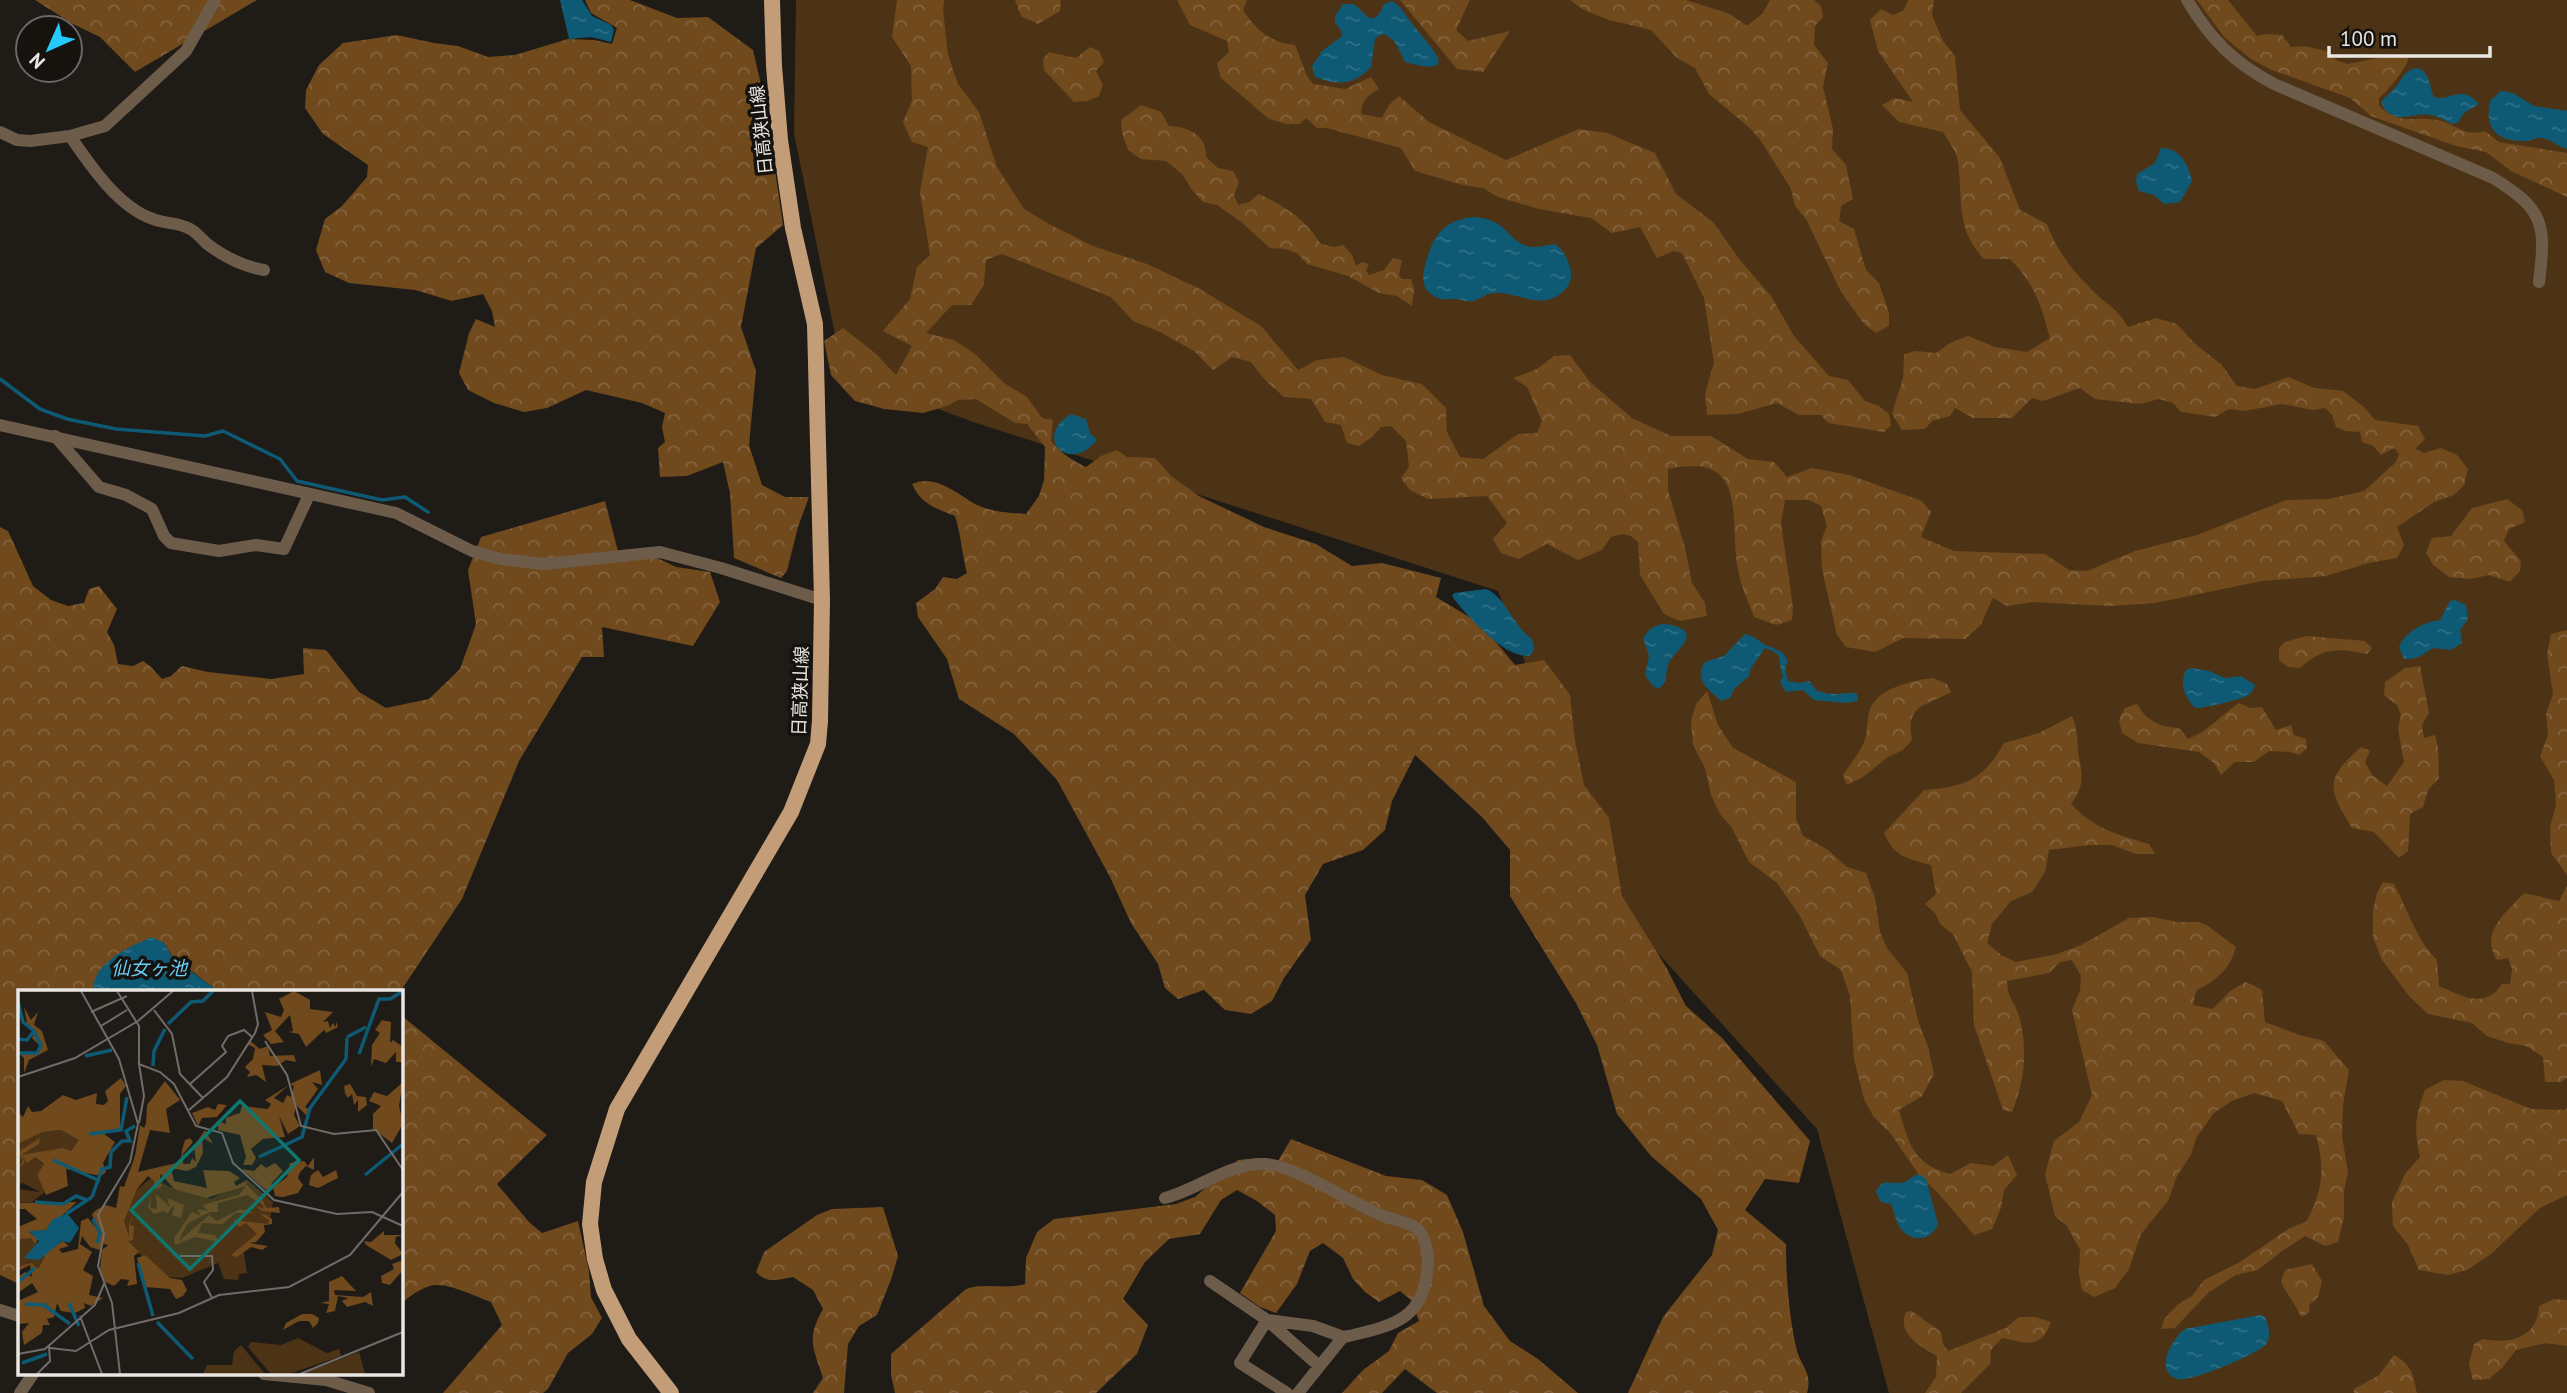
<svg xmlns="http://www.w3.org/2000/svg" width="2567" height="1393" viewBox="0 0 2567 1393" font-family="'PT Sans','Noto Sans JP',sans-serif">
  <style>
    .grass { fill: #4d3315 }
    .forest { fill: url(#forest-crowns) }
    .water { fill: url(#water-ripples) }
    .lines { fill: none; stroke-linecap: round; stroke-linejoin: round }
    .stream { stroke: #0e5973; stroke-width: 3.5 }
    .minor { stroke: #6e5c4b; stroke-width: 12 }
    .major { stroke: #c29d78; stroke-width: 16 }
    .labels { text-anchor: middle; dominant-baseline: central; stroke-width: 7; stroke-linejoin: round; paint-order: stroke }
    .street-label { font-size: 18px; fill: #eae7e4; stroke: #16120e }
    .water-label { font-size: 19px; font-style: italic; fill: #69cdf5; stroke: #16120e }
    .inset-river { fill: none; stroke: #0e5973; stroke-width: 3.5 }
    .inset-road { fill: none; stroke: #706d69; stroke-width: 2 }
    .view { fill: #0f766e; fill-opacity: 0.15; stroke: #0f766e; stroke-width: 3.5 }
    .inset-edge { fill: none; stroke: #eae7e4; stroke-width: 3.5 }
  </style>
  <defs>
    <pattern id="forest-crowns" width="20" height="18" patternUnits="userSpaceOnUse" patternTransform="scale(1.75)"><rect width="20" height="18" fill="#70491d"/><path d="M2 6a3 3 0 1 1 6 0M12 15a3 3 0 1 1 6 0" fill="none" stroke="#85633e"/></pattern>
    <pattern id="water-ripples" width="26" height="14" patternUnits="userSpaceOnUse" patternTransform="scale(1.75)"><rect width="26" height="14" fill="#0e5973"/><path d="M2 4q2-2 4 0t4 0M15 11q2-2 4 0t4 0" fill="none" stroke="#317187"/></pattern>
  </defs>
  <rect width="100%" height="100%" fill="#1f1b17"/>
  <!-- grass -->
  <path class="grass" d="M796,0H2567V1393H1889L1817,1129L1619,910L1498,591L976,423L843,374L794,133Z"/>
  <!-- forest -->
  <path class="forest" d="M35,0H257L135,72L100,37L73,24Z
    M585,0H630L677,18L708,17L753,50L765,102L783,225L756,248L741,327L756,371L749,445L762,485L785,497H809L798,527L787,571L781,578L734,558L730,493L723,462L687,476L660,477L658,448L665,442L662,427L665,413L642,403L586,390L547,408L524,412L494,403L468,390L459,373L469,333L476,319L495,327L492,311L483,294L452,301L415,290L349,283L325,272L316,250L325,219L342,206L367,177L368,165L323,134L305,108L306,90L319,65L343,43L397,35L434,43L458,46L488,57L515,55L568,39L594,40L612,44L617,28L591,13Z
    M897,0H944L943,10L948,55L958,84L979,112L997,167L1024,209L1049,224L1093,246L1147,264L1198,288L1261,326L1298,370L1317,360L1344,357L1382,375L1422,384L1446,408L1447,432L1460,457L1483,459L1518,434L1537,433L1542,421L1527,387L1513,378L1537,369L1554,356L1570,355L1590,382L1632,418L1671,436H1711L1748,459L1774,462L1787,477L1812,468L1849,475L1922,501L1931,512L1921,537L1954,551L2045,554L2069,570L2087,571L2135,551L2197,535L2286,500L2329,499L2364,491L2396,462L2399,454L2394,448L2381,455L2373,446L2362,442L2360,432L2345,431L2336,427L2332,415L2325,408L2313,410L2282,404L2244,411L2229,409L2215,417L2181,412L2173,403L2159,399L2140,404L2095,399L2080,388L2043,401L2032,398L2012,418H1973L1955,408L1950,416L1932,421L1925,429L1902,430L1892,414L1903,378L1904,354L1916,351L1936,353L1950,343L1968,336L1995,347L2027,352L2050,338C2040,303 2036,286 2010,259H1984C1955,229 1963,199 1958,161C1956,151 1948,141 1943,132L1899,122L1882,105L1895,98L1913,102L1878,51L1870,20L1881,9L1893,15L1904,10L1908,0H1934L1932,15L1943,41L1955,56L1960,110L2000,158L2020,210L2047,224C2057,251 2070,267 2090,288C2105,304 2116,306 2128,327L2156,318L2177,324L2194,343L2221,364L2237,386L2255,389L2289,377L2314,388L2343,391L2364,407L2375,420L2418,426L2425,439L2415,449L2424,453L2441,448L2457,455L2468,469L2464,485L2454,495L2434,502L2397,527L2404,545L2397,558L2369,563L2326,576L2262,581L2155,603L2110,606L2033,602L2007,606L1993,598L1980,626L1965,639L1903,638L1875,652L1846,647L1837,635L1822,569L1821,541L1827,526L1821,506L1809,500H1785L1781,523L1793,607L1792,620L1776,625L1754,617C1749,603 1742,589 1739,575C1727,523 1753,450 1668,469V490L1685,548L1692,583L1705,603L1707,616L1680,621L1664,614L1640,575L1638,542L1631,536L1623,534L1611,537L1602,550L1578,560L1547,544L1519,559L1501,553L1493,539L1507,523L1487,496L1428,499L1410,490L1401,478L1409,467L1406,441L1391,426L1381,427L1372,437L1359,446L1347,443L1341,425L1325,422L1311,399L1284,397L1264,379L1251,362L1232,357L1213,370L1194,351L1160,332L1133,321L1111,297L1002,254L986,260L984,285L971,305H952L926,333L954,340L974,353L1004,383L1027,397L1042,418L1053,420L1051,441C1061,453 1073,461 1086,467L1101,456L1117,450L1127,457L1155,458L1171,476L1199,496L1264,527L1316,544L1352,566L1382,563L1441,578L1436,597L1481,624L1515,665L1544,660L1570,695L1575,741L1584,785L1609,818L1622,896L1666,967L1686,1006L1722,1038L1810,1141L1799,1183L1765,1179L1745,1210L1786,1244C1786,1278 1789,1314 1796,1347C1800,1366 1813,1372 1807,1393H1628L1663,1317L1712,1255L1718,1230L1701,1199L1651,1156L1617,1114L1597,1045L1576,1003L1510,896V850L1482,817L1415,755L1392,801L1385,830L1363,850L1323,864L1305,895L1311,940L1284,978L1272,1001L1251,1014L1225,1010L1204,990L1178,999L1165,988L1158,964L1131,923L1110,877L1057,780L1014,734L959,699L947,659L918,617L916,603L935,589L943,577L957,579L967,573C962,554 961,535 955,516C935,508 921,504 912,484C936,473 958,495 977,505C992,512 1010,513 1026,514L1039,496L1044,480L1045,447L1027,424L1015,423L976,399L958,400L947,406L923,413L884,409L855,401L831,375L824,341L843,328L875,353L896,375L912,346L883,331L910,299L917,267L930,255L920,192L928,147L912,142L903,122L912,101L911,66L892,37Z
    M1015,0H1061L1060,11L1038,24L1021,16Z
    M1177,0H1247L1243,10C1256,30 1271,43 1295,45L1307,76L1313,84L1345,89L1371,77L1379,89C1368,95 1361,101 1361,114L1382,118L1389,105L1399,96L1429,122L1506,160L1579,129L1607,133L1655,153L1676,194L1713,222L1740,260L1771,296L1794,336L1829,376L1848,380L1865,401L1879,406L1889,414L1891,425L1884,432L1828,423L1821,415H1799L1777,403L1738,414L1707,415L1705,393L1714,363L1704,298L1682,253L1674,251L1657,258L1640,227L1612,233L1591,218L1539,209L1498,197L1483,188L1463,185L1415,171L1401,148L1327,128H1317L1306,118L1300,124H1287L1269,119L1221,78L1217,63L1229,52L1227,41L1190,25Z
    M1400,0H1470L1456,30L1468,41L1510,31L1483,72L1457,69Z
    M1570,0H1686L1730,14L1747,26L1763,13L1770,0H1814L1821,6L1823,17L1815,26L1814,45L1828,63L1823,87L1833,129L1832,149L1846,165L1853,199L1841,206L1839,221L1854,229L1866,270L1879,283L1889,313V326L1876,333L1864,324L1841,292L1806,219L1795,206L1791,189L1761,141L1750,128L1709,94L1695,68L1677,58L1651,30L1609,20L1584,10Z
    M2197,0H2228L2257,36L2266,34L2282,35L2291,47L2305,46L2326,51L2338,61L2348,64L2392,55L2409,57C2407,68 2388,91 2379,98V106C2403,127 2410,115 2437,120C2457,124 2462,137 2485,131L2499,142L2567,153V197L2511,171L2486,152L2456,146L2371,116L2350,98L2272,70L2251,59L2224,37Z
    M1090,47L1099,51L1104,62L1096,71L1103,85L1099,96L1087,101L1074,102L1044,70L1043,59L1049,52L1076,58Z
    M1141,105L1161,112L1169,126C1189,127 1207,135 1206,157L1218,168L1233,171L1239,182L1234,195L1238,205L1249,202L1259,194C1288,208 1304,218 1321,244L1334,247L1343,245L1352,255L1356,266L1362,262L1369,264L1366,270L1369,275L1384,270L1393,258L1402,260L1399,275L1402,279H1411L1414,289L1412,306L1397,296L1379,293L1348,276L1307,264L1297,253L1285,249L1270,248L1240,221L1217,205L1203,202L1192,190L1183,175L1166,161L1141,159L1128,150L1122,133L1121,120Z
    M2507,499L2522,510L2525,522L2509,529L2504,541L2521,561L2520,571L2510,582L2489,575L2470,579L2449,577L2433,565L2426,553L2432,538L2451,536L2472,508Z
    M605,501L620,559L655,557L676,567L710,572L720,602L693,646L602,627L604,657H582L519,761L462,899L400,992H219L173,957L164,943L93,988V992H19V1284L0,1275V527L8,531L33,586L51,600L68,606L84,603L89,589L99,586L117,609L107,632L114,645L118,664L133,666L143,661L150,666L162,679L171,676L182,666L208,672L271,679L304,674L303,648L326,650L359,692L386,708L429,699L460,669L476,624L468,570L481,537Z
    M2567,630V875L2551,853L2550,826L2556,805L2554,780L2540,756L2548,735L2546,714L2553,694L2547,654L2551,634Z
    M2306,636L2365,641L2372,648L2367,654C2338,648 2323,647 2300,668L2288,667L2279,660V648L2285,642Z
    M2420,666L2429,713L2422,725L2424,738L2435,735L2438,748L2439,778L2428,790L2423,807L2410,814L2408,851L2399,858L2374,832L2352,828C2327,788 2325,779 2361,747L2370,751L2365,762L2372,775L2387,786L2404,762L2398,729L2401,715L2397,705L2384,695L2385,682L2405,668Z
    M1933,678L1947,684L1951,692C1926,706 1905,704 1912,740L1903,750L1888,757L1863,777L1847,785L1843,775C1850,764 1859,754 1864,742C1868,732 1867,717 1870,709C1878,688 1914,680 1933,678Z
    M1707,691L1718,725L1733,748L1796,782V818L1803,836L1828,850L1847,867L1866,873L1875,898L1880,932L1887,948L1907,973L1918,1020L1928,1047L1934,1074L1922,1096L1899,1110C1909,1144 1913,1164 1950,1174L1971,1163L1993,1166L2008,1155L2017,1175L2004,1190L2001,1208L1992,1229L1974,1235L1939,1194L1919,1175L1891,1134L1873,1116L1864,1099L1854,1059L1850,996L1841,970L1820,956L1800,916L1777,883L1749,862L1732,828L1720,814L1711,795L1705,768L1693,745L1691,721L1696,704Z
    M2239,703L2250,708L2262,707L2276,730L2291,725L2294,735L2306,739L2307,748L2299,755L2290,752L2269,751L2254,762H2235L2221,775L2214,763L2199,752L2138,743L2122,733L2119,720L2125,708L2137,704C2147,721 2159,727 2179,728L2188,739C2210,730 2220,716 2239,703Z
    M2072,716C2077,728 2077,737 2078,750C2081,774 2087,782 2071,804C2096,830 2116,834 2149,844L2155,854H2136L2112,845H2090L2049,850L2045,872L2032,892L2011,901L1992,924L1987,943L2001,955L2016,962L2057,954L2081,945L2129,918L2153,917L2177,922H2199L2208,926L2236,947C2229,971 2217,979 2196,991L2193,1005L2213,1009L2230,991L2246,982L2262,990L2265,1022L2299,1035L2324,1041L2349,1070L2343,1105L2342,1136L2348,1172L2344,1191V1218L2338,1242L2325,1246L2305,1236L2282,1251L2258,1270L2236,1275L2209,1292L2175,1328L2161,1329L2164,1319L2177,1305L2192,1296L2204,1280L2240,1262L2290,1228L2306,1222C2323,1192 2325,1168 2316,1135L2299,1134L2282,1101L2254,1093L2232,1101L2214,1113L2196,1138L2191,1155L2177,1176L2168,1201L2141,1234L2129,1269L2115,1288L2094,1297L2082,1290L2079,1274L2080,1250L2067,1226L2055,1216L2045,1174L2054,1141L2079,1122L2092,1095L2072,1010L2080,990L2081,976L2072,960L2060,962L2049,973L2007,981C2008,1001 2015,1001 2019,1016C2028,1049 2025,1081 2012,1112L2003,1110L1974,1025L1972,972L1953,934L1941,925L1935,913L1925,904L1936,894L1931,865C1908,859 1894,857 1884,833L1924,790C1965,787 1983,780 2004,743L2039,733Z
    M2383,882L2394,884C2408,910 2416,939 2437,960L2439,986C2462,996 2485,1010 2502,984H2510L2512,969L2508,958L2497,960C2479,932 2507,912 2524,893L2559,901L2567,886V1078L2561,1082H2545L2543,1057L2526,1046L2508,1043L2487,1036L2472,1023L2428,1014L2409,996L2382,960L2373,937V910L2377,893Z
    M401,1015L547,1135L497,1184L529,1222L542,1233L578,1221L589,1271L591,1297L602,1318L592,1334L568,1353L548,1389L543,1393H443L502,1325L491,1302C477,1297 451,1284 436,1285C425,1285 408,1297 401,1304Z
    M2444,1080L2463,1081L2531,1109L2565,1110L2567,1108V1195L2540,1208L2491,1254L2467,1270L2448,1275L2419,1270L2408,1245L2393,1226L2392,1202L2405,1174L2420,1157C2414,1129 2415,1117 2425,1090Z
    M1291,1139L1386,1176L1422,1180L1447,1195L1463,1232L1484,1306L1510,1341L1538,1359L1578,1393H1437L1405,1369L1382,1393H1342L1363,1370L1389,1351L1398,1333L1419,1321L1411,1300L1400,1291L1379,1302L1365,1292L1353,1279L1343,1258L1323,1243L1310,1251L1297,1284L1276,1313L1260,1307L1240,1293L1276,1231L1275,1215L1257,1201L1237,1190L1221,1200L1200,1234L1169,1239L1145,1262L1123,1299L1148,1325L1137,1354L1096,1393H895L891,1375V1354L966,1289C985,1282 1005,1290 1025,1284L1026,1258L1037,1232L1054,1219L1176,1204L1195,1197L1238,1160L1259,1158L1278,1161Z
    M883,1207L898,1256L892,1277L877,1315L859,1326L848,1344L844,1393H813L823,1378C813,1346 806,1339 823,1309L813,1290L793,1277C778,1280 767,1284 756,1272L764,1252L817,1215L832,1209Z
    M2312,1264L2322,1281L2318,1297L2309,1305L2310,1312L2301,1317C2296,1304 2287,1295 2281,1282L2285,1270Z
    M2554,1299L2567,1300V1346L2545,1343L2516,1350L2502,1368L2489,1379L2473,1380L2469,1364L2474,1344L2483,1339C2509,1344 2537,1339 2539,1306Z
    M1912,1311L1941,1332L1943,1344L1948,1351L2006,1328L2019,1317H2036L2051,1322C2041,1350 2026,1343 2002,1338L1991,1350L1990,1364L1961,1393H1925L1936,1377L1937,1356C1921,1347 1896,1333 1906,1312Z
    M2394,1355C2412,1365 2413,1374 2417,1393H2354V1389L2379,1375Z"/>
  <!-- water -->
  <path class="water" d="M560,0H582L592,16L611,25L614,30L611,42L591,37L569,39Z
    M1392,1C1403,7 1406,17 1414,26C1432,49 1463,78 1405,62L1395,42L1385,34L1378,36L1375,39L1371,67C1354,85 1337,86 1315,77L1312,66L1322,51L1342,36V32L1335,22V16L1343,4H1354C1367,16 1374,29 1384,4Z
    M2416,68C2430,70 2429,86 2434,97C2450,102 2461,83 2479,104C2471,110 2463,110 2459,122L2452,124C2446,121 2439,117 2432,115C2413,111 2394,128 2381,103C2385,95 2389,95 2394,89C2402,81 2403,71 2416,68Z
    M2501,91L2513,93L2534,106L2567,111V149C2559,147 2550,139 2542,138C2537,137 2531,141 2526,141C2497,142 2484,129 2490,101Z
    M2161,148C2179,147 2189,165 2192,181L2180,202L2164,204L2154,195L2139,191L2136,182L2137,174L2155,163Z
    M1474,217C1509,220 1504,238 1527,246C1535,249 1546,245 1555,244C1565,251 1568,260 1571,271C1572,281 1568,288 1560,294C1538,310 1516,291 1493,293C1485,294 1480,299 1473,301C1467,302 1462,300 1457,299C1452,298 1447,300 1441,299C1414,291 1424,268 1430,250C1438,228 1452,219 1474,217Z
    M1071,414L1086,419L1090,433L1097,440C1069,475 1032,437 1071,414Z
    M1486,589C1504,595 1514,627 1532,639L1534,650L1529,656C1504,658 1466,615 1452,596L1454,593Z
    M2454,600L2466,605L2468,619L2460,630L2462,643L2451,650L2433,648C2423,654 2418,660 2404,659L2399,647C2406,631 2424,622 2440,620L2450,601Z
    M1661,624C1668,624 1675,625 1682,629C1697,639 1671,653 1668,665C1665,675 1668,683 1658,689L1652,685L1645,675L1649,656L1643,638L1650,629Z
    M1745,634C1755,636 1758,641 1766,645C1776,650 1782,649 1788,661L1785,668L1788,681L1799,683L1809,681L1817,691C1823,692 1829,694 1834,694C1843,695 1847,691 1857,694L1858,701L1845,703L1814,700L1803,690L1786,692L1780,682C1785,673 1783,680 1781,670C1778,653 1782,655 1765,648L1751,668L1749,676L1734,689L1730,698L1721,701C1708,689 1693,680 1705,662L1724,656Z
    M2191,668L2209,671L2225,678L2241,676L2255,685C2254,689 2252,692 2249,695C2243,699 2201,709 2195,708C2185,698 2179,684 2186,670Z
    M152,937L164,943L173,958L219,992H93C92,963 128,947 152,937Z
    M1916,1175H1921L1926,1179L1938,1224C1931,1243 1908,1242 1899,1226C1895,1219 1894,1211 1891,1204L1881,1202L1876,1192C1882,1178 1888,1184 1900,1183C1906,1183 1911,1177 1916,1175Z
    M2260,1315L2265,1317C2268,1326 2272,1335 2266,1344C2259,1354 2188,1383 2177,1379C2153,1370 2173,1338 2185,1329Z"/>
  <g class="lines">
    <!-- stream -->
    <path class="stream" d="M0,379L40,409L67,419L116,429L205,436L223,431L280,459L297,481L382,500L405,497L428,512"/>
    <!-- minor -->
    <path class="minor" d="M2187,0C2211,40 2233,62 2274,84L2493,178C2545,210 2546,225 2539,282
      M0,132L17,140L30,141L70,136L105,126L186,51L215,0
      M70,136C90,165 118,207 153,219C165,224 178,222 190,229C196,232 201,238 206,243C224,257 241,266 264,270
      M0,425L396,513L472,551L500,559L544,564L660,552L721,568L822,600
      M55,436L99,487L126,495L152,509L164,536L171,543L219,551L256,545L284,549L309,495
      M1165,1198C1199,1189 1228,1163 1265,1164C1294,1165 1352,1203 1381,1215C1392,1220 1407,1221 1416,1228C1425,1234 1428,1252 1428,1262C1426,1318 1396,1325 1349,1336L1343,1337L1313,1326L1267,1320L1210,1281
      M0,1310L19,1316
      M264,1374L326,1380L369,1393
      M20,1393L33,1374
      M1287,1393L1240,1363L1267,1320L1319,1366
      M1298,1393L1343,1337"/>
    <!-- major -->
    <path class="major" d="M671,1393L629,1339L604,1290L595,1259L590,1224L594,1182L617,1109L791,812L818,744L820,721L822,600L815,324L793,228L780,140L774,66L772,0"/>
  </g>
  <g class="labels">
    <!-- street labels -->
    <g class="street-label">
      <text transform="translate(761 130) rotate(-96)">日高狭山線</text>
      <text transform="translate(800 691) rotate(-88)">日高狭山線</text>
    </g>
    <!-- water labels -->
    <g class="water-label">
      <text x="149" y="968">仙女ヶ池</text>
    </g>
  </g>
  <!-- overview -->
  <g transform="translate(18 990)">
    <rect width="385" height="385" fill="#1f1b17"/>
    <path d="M43,140L62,150L53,161L37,159L17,167L26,175L19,185L27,202L14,212L0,213V199L22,202L5,193L0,196V154L25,142ZM134,187L156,199L174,200L193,209L229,190L255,212L251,235H237L241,244L225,256L229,283L221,284L220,290L206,289L200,273L164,288L151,287L110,255L104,231L114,204ZM280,348L309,363L321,359L323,366L271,384H253L230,357L233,352L263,355ZM223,355L247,384H185L189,375H214L216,361ZM341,362L347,384H284Z" fill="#4d3315"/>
    <path d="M276,1L292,10V19L315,22L305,32L310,31L312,38L315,33L318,37V31L320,37L308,43L306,40L288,57L281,44L271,42L275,41L272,25L257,41L266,52L253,54L245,45L254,40L247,22L263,27L266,20L261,9ZM6,17L13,30L20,22L16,35L24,41L30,60L11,70L6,83V68L0,62L18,64L22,56L14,48L17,41L9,34ZM364,30L373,32L372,53L375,50L385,57V72H378V62L368,73L356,69L353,77L354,55L362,43L357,40ZM232,51L242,59L250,56L252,66L276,65L278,72L268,70L259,76L244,75L248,92L238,85L229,87L232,82L227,77L235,69L237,58L229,54ZM302,80L304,95L294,92L300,99L287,117L292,120L291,128L278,115L276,125L282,136L270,144L261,126L267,147L245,149L233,159L238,168L234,175H225L228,167L222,145L200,140V131L208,134V128L222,123L224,116L250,119L253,114L247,110L271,95L256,108L265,113L269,105L273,107L276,96L272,94ZM103,88L108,96L102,104V140L86,144L97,152L85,173L88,182L83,186L48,179L50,196L28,205L19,185L26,174L17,167L9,173L3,165L7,173L0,178L5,171L0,162L22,148L21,154L3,165L45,158L53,161L61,150L43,140L25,142L0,154V122L5,127L10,116L14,122L23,121L45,105L58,110L79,103L78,114L86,115L90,111L87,101ZM147,91L162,110L148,119L152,143L132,140L120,182L163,172L164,160L167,150L172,148L175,152L165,164V174H172L174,168L178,172L176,156L187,140L195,154L184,147L185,163L178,177L169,181L153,178L156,191L189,198L185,180L211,181L222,188L216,192L218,196L230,190L228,194L245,211L248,218L261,217L262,223L244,221L236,215L246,219L244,214L229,205L200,213V222H192L169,234L160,252L191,225L199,231L222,219L236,223H218L204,234L184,233L180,243L197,245L201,252L177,247L157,255L156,248L174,222L183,226L179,219L190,221L184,215L221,205L228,196L188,208L156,199L143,184L141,193L145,195L138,201L139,194L136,197V191L130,186L119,199L106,231L111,247V235L119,217L112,235L116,236L115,250L110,251L121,262L116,266L119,294L109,296L111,290L103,289L96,296L87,292L82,279L84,260L90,255L84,253L82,260L72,257L64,246L62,254L74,262L65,280L75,286L71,305L85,308L73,316L66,313L67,318L57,323L43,321L39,313L36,327L29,329L32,335H25L24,343L6,355L4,342L11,333L0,334V311L20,302L14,293L0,303V287L7,282L14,287L12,275L0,281V237L19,229L7,219H0V213L59,212L28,240L11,242L20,249L16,257L23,265L45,251L51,256L41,259L44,263L60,259L63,231L70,228L78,238L74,224L78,220L88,215L98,218L102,196L106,197L117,166L122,135L126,138L128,133L129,115ZM385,92L381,116L385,134L374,153L355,139V124L363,116L351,111L356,102L369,106ZM332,94L339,106L348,107L349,115L340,122V110L336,115L334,104L330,108L327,103L326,96ZM200,114L209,115L199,127L184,128L180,136L174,123L190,117L197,120ZM296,167V180L288,176L282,182L280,188L285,195L280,203L265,207L257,206L255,197L248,200L223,179L236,181L243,174L248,178L257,173L265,181L253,194L257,196L269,187L272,173L286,171L290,176ZM300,180L305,187L318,180L320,188L300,198L291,195L293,185ZM138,204L152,217L149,208L166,215L163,228L154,225L157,214L149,224L146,221L136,224L130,217L133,205L132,218L139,219ZM242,224L248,225L254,229V234L246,235L247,242L238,252L231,253L250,256L244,260L233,257L219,267L213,265L239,244L228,233L221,237L215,230L250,234L251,230ZM366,241V245H385L378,247L377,253L385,264L373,270L348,255L346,251L353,252ZM127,265L152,288L164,290L169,300L165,306L158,309L152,299L127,297L119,268ZM385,270V280L372,295L364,293L363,286L376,279L374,274ZM324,286L338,301L316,300L317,305L345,307L353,302L355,316L347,312L329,317L324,311L330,308L320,306L317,321L308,323L311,314L302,313L311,311V292ZM284,324H294L301,328L300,333L295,338L291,331H281L265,340L268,333Z" fill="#70491d"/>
    <path d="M13,248L27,267L20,279L13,273L0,277L1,249Z" fill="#4d3315"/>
    <path d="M49,223L61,238L52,253L44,251L21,270L6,268L21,251L11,241L28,240L34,230Z" fill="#0e5973"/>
    <path class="inset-river" d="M0,12L5,32L16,41L9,50L0,49M150,34L173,12L185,11L195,1M329,47L348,37M0,63H19L23,55L16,41M341,64L361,9H372L385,1M67,66L94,60M135,76L136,61L147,39M71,144L103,140L109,107M241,167L284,147L292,118L328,69L329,48M35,170L82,191M347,185L385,154M74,207L84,179L92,177L93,162L104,151H112L108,141L117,136M17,212L45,214L58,206L69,210M48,224L74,207M75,229L82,243L79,253M120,273L135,326M0,292L17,278M51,313L61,336M7,314L26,315L52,334M139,332L175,369M4,373L29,364"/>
    <path class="inset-road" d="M63,1L101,69L120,134L112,172L80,225L86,244L80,276L94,313L102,384M99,1L121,36V74M136,20L154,44L162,84L185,108M73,22L109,6M83,36L109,20M247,51L269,85L283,136L316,144L358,140L385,180M0,87L57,68L120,31L155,1M172,94L208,62L204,56L210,46L226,40L234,47M171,120L209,87L237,43L240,34L234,1M121,133L126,106L121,74L142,82L156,94L178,136L204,143L215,173L256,210L319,224L354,222L385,236M162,266H194L195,280L186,292L194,308M62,326L84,384M32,358L58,361L91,340L161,323L201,305L271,297L332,265L385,202M0,364L27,359L77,315L86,294M19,384L32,371L31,356M282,384L385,342"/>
    <path class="view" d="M222,111L281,170L172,279L113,220Z"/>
    <rect width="385" height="385" class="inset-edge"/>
  </g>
  <!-- north arrow -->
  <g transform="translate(49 49) rotate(225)"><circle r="33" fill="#16120e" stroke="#6b6764" stroke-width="2"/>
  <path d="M0-5L12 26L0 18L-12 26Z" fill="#24c9fe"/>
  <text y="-10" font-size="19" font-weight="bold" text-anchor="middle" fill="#eae7e4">N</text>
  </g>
  <!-- scale -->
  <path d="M2329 46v10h161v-10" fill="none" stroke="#eae7e4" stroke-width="3.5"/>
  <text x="2340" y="46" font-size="21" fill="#eae7e4" stroke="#16120e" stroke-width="5" paint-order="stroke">100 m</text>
</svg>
